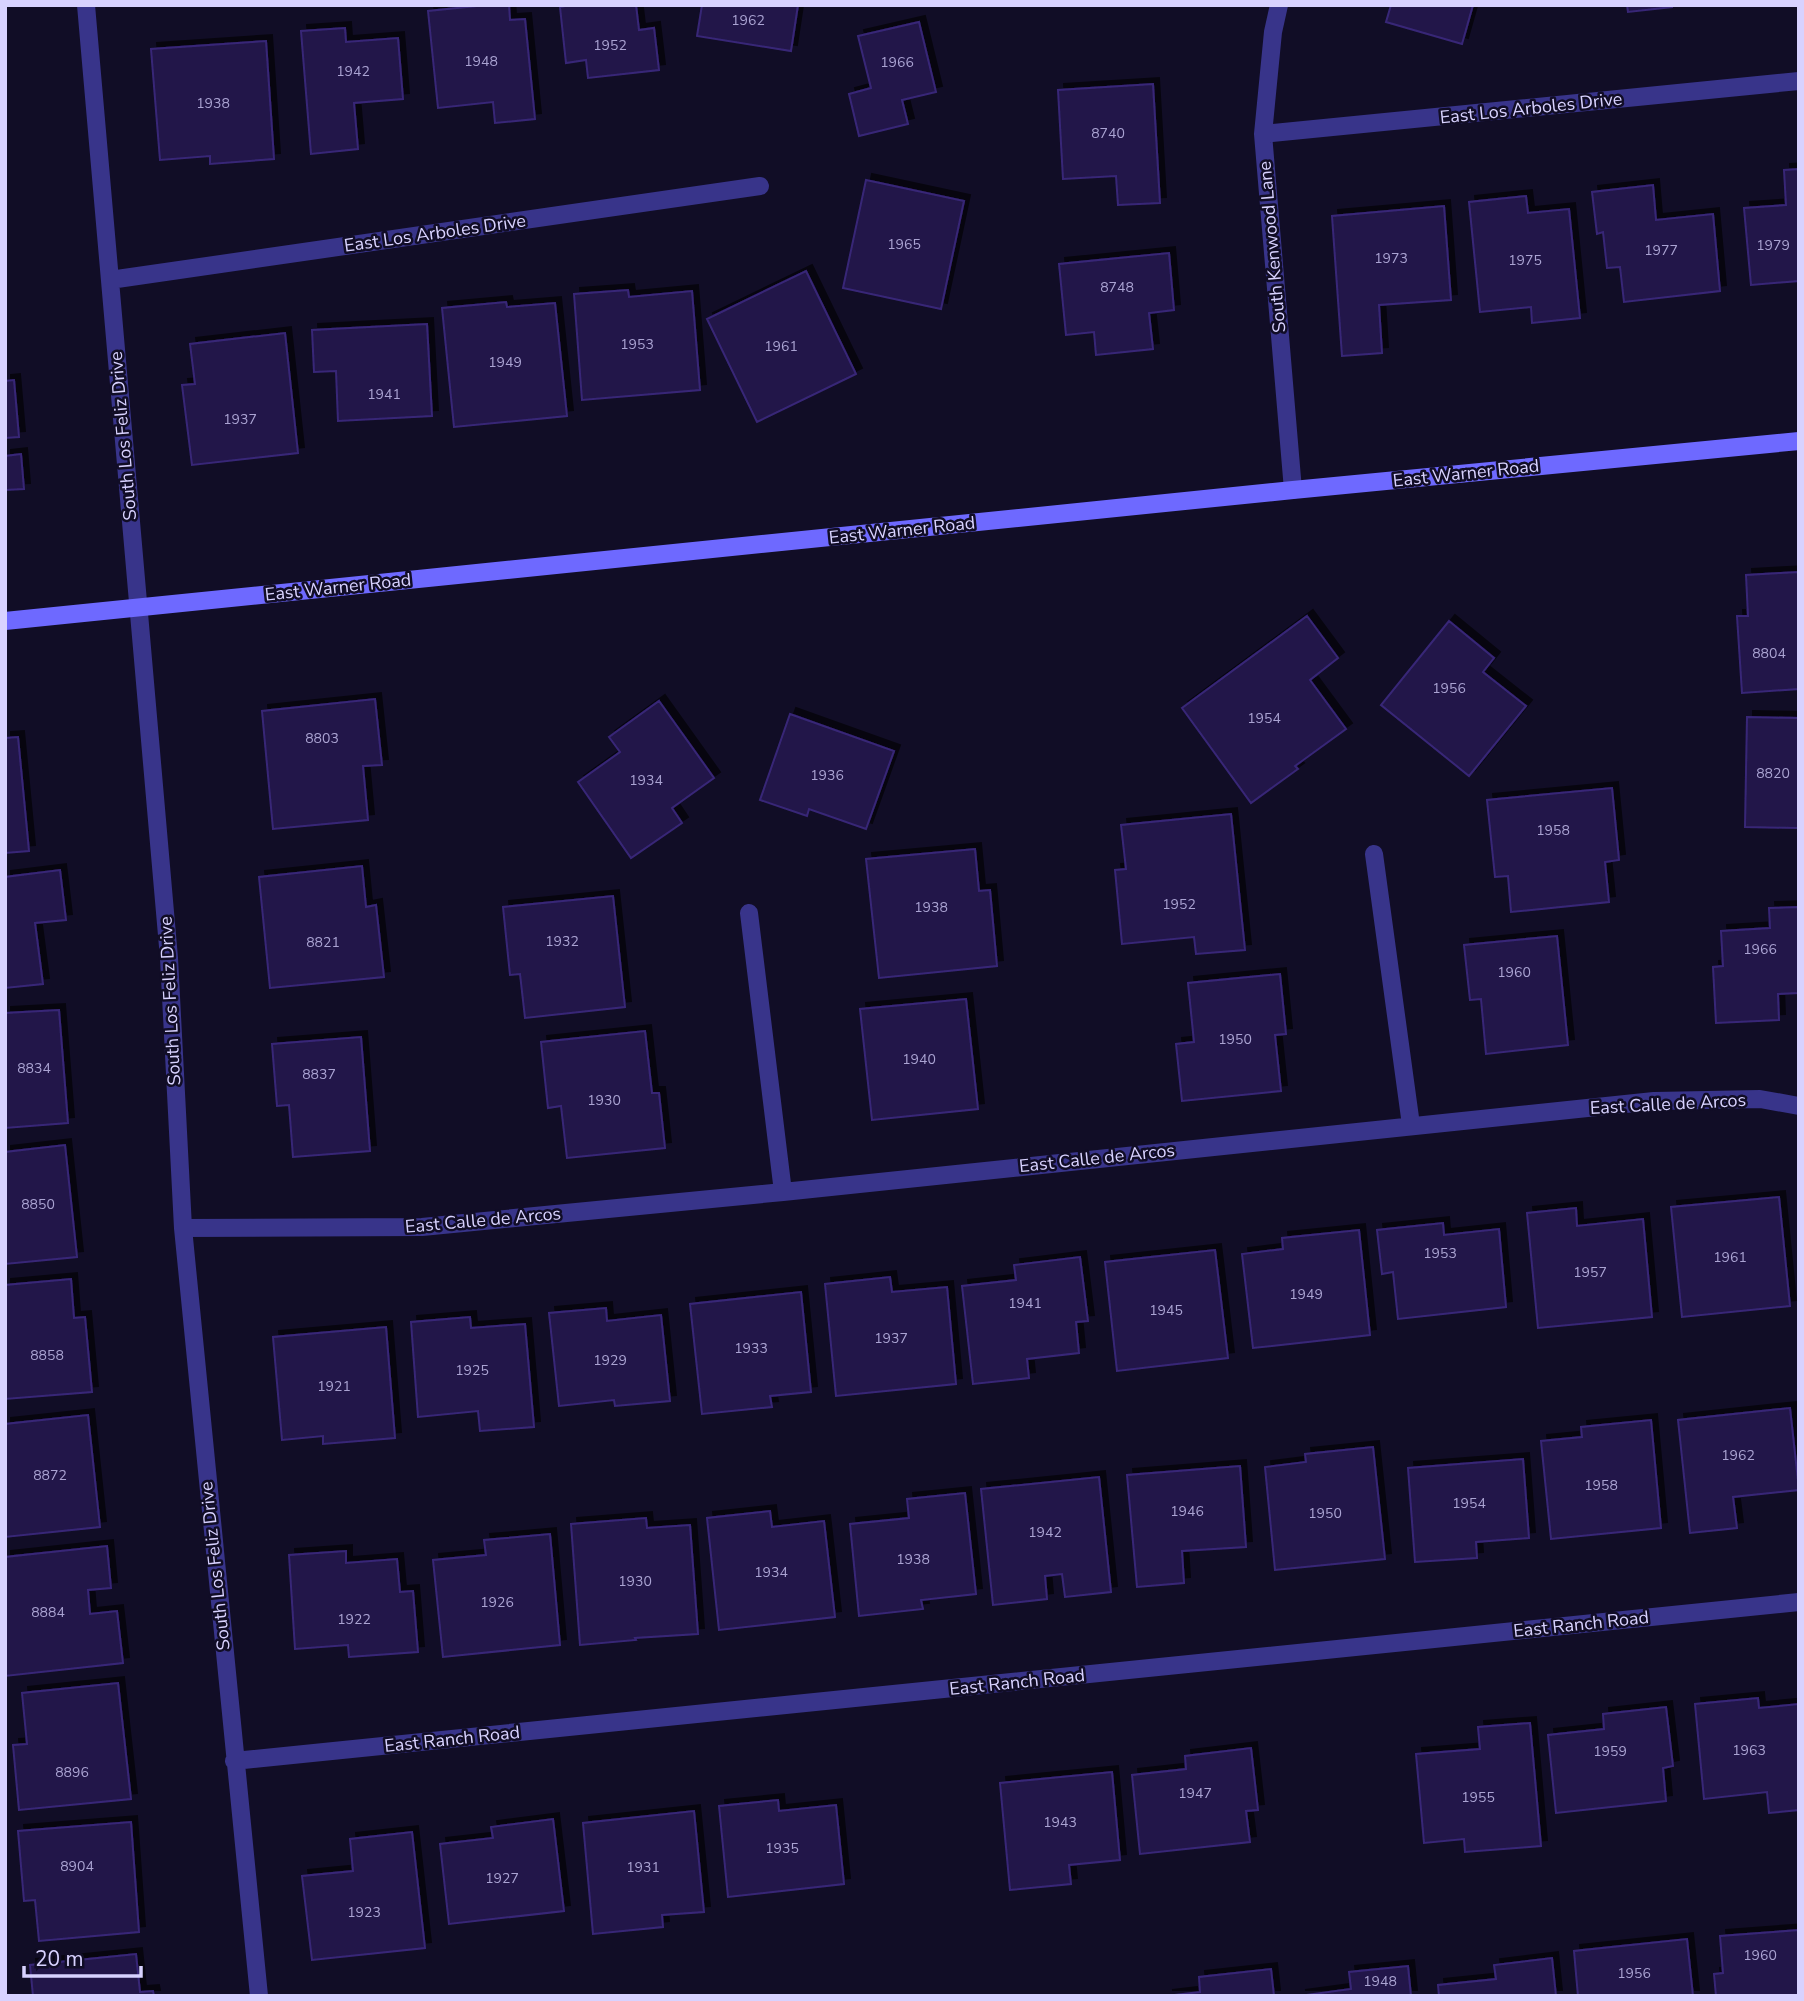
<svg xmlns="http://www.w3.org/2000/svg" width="1804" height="2001" viewBox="0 0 1804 2001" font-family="'Nunito Sans',sans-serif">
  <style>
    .building { fill: #221749; stroke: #382777; stroke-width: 2; filter: url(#shadow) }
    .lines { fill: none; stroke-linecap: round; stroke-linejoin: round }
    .minor { stroke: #38348a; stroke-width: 18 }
    .secondary { stroke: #6e69ff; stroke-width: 18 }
    .labels { text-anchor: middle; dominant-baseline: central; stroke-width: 5; stroke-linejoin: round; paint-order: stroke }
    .number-label { font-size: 14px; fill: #aaa3d2 }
    .street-label { font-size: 18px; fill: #d8d2ff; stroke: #110d26 }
  </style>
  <defs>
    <filter id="shadow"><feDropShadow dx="6" dy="-6" stdDeviation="0" flood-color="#0009"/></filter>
  </defs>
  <rect width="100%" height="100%" fill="#110d26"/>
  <!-- building -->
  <path class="building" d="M487,5H509L510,20L525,19L535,119L495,123L493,102L438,108L428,11Z
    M571,5H636L639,30L654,28L659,70L588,78L586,60L566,63L560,7Z
    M702,5H798L791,51L697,36Z
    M1391,5H1473L1462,44L1386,22Z
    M1627,5H1672V7L1628,12Z
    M919,22L936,92L902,100L908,124L859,136L849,94L871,88L858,36Z
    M345,28L346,42L398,38L403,99L354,103L358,149L311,154L301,31Z
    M266,41L274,159L210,164V156L160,160L151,49Z
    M1153,84L1160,203L1118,205L1116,176L1063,179L1058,90Z
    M1799,169V281L1751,285L1744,208L1786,205L1784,170Z
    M866,180L964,201L941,309L843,288Z
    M1653,185L1656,220L1713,214L1720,291L1624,302L1620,267L1607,268L1603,232L1597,234L1592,192Z
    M1526,196L1528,213L1569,209L1580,318L1532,323L1531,307L1480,312L1469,202Z
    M1444,206L1451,300L1379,305L1382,353L1342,356L1332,216Z
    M1169,253L1174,310L1149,313L1153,349L1096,355L1094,332L1066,335L1059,264Z
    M806,271L856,374L757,422L707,319Z
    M628,290L629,297L692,291L700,390L582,400L574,294Z
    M506,302L507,307L555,303L567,416L454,427L442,308Z
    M427,324L432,416L338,421L336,371L314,372L312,330Z
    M285,333L298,453L192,465L182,385L195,384L190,344Z
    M14,380L19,437L5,438V381Z
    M21,454L24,489L5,490V456Z
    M1799,572V689L1742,693L1737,616H1748L1746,575Z
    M1307,616L1338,658L1310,680L1346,729L1295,766L1298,769L1251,803L1182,708Z
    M1449,621L1494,658L1483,672L1526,706L1469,776L1381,705Z
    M375,699L382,765L363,766L368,820L273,829L262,711Z
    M659,701L714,778L672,808L682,823L631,858L578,782L620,752L609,737Z
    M790,714L894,751L866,829L809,809L807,816L760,800Z
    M1747,717L1799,718V828L1745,827Z
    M18,737L29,851L5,853V738Z
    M1612,788L1619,860L1605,862L1609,902L1511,912L1508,876L1495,877L1487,800Z
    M1231,814L1245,950L1196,954L1194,937L1122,944L1115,870L1126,869L1121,825Z
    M975,849L979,891L990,890L997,966L879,978L866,859Z
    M362,866L366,907L376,905L384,977L270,988L259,877Z
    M60,870L66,920L35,923L43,984L5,988V877Z
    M613,896L625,1007L525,1018L520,974L510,975L503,907Z
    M1799,907V993L1778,994L1779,1020L1716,1023L1713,967L1723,966L1721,931L1770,928L1769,908Z
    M1557,936L1568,1045L1486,1054L1481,999L1470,1000L1464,945Z
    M1280,974L1286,1034L1275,1035L1281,1091L1182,1101L1176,1044L1194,1042L1188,983Z
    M966,999L978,1109L872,1120L860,1009Z
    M59,1010L68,1123L5,1128V1013Z
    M645,1031L652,1093H659L665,1148L567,1158L561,1106L548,1108L541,1042Z
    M361,1037L370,1151L293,1157L289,1105L277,1106L272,1044Z
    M65,1145L77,1257L5,1264V1152Z
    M1779,1197L1790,1306L1682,1317L1671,1207Z
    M1576,1208L1577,1226L1643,1219L1652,1317L1538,1328L1527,1213Z
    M1443,1223L1444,1235L1499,1229L1506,1307L1398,1319L1393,1272L1382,1274L1377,1230Z
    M1359,1230L1370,1335L1253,1348L1242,1254L1283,1249L1282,1238Z
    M1215,1250L1228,1358L1117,1371L1105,1262Z
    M1080,1257L1088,1321L1076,1322L1079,1353L1027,1359L1029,1378L973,1384L962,1286L1016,1280L1014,1265Z
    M890,1277L892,1292L947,1287L956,1384L836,1396L825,1284Z
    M71,1279L74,1318L85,1317L92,1392L5,1399V1285Z
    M801,1292L811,1392L770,1396L772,1407L702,1414L690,1304Z
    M606,1308L607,1321L661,1315L670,1401L615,1406L614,1400L559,1406L549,1313Z
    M470,1317L471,1328L525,1324L534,1427L480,1431L478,1411L418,1417L411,1322Z
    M386,1327L395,1438L323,1444V1436L282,1440L273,1337Z
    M1790,1408L1799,1490L1733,1497L1737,1528L1690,1533L1678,1420Z
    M88,1415L100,1527L5,1537V1424Z
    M1651,1420L1661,1528L1551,1539L1541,1441L1582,1437L1581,1427Z
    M1373,1447L1385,1559L1275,1570L1265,1467L1306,1462L1305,1454Z
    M1523,1459L1529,1538L1476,1542L1477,1558L1415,1562L1408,1468Z
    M1240,1466L1246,1547L1182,1551L1184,1583L1137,1587L1127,1475Z
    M1099,1477L1111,1592L1065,1597L1062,1574L1045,1576L1047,1599L993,1605L981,1489Z
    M965,1493L976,1594L921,1600L923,1609L859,1616L850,1524L909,1518L907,1499Z
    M770,1511L772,1527L824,1521L835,1617L719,1630L707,1518Z
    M646,1518L647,1528L690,1525L698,1634L635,1638L636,1640L580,1645L571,1524Z
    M550,1534L560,1645L443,1657L433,1560L486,1555L484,1540Z
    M107,1546L111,1588L88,1590L90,1614L117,1611L123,1663L5,1676V1557Z
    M346,1551V1563L397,1559L400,1592L413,1591L418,1652L349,1657L348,1645L295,1649L289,1555Z
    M118,1683L131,1799L19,1810L13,1745L27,1744L22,1693Z
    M1758,1698L1759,1708L1799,1704V1810L1769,1813L1767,1792L1704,1799L1695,1704Z
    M1666,1707L1673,1766L1663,1768L1666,1801L1556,1813L1548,1735L1604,1729L1603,1714Z
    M1530,1723L1541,1846L1465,1852L1464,1839L1424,1843L1416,1754L1480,1749L1478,1727Z
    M1251,1748L1258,1810L1246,1811L1250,1842L1140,1854L1132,1775L1186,1769L1185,1756Z
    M1112,1772L1120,1860L1069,1865L1071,1884L1010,1890L1000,1783Z
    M778,1800L779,1811L836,1805L844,1884L728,1897L719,1806Z
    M694,1811L704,1912L662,1915L663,1927L593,1934L583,1823Z
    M553,1819L564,1911L449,1924L440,1844L493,1838L491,1827Z
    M131,1822L139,1932L39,1941L35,1900L24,1901L18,1831Z
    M412,1832L425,1948L312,1960L302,1876L353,1871L350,1839Z
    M1799,1930V1996H1716L1714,1974L1723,1973L1720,1936Z
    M1687,1939L1693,1996H1578L1574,1951Z
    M136,1954L140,1992L153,1991L154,1996H33L30,1965Z
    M1552,1958L1556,1996H1439L1438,1985L1496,1979L1494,1965Z
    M1408,1966L1411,1996H1299L1351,1989L1349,1972Z
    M1271,1969L1274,1996H1166L1200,1992L1199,1977Z"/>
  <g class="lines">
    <!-- minor -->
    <path class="minor" d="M86,5L169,958L183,1228L259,1996
      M1279,5L1273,32L1263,134L1293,490
      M1263,134L1799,81
      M110,280L760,186
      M1374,854L1411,1125
      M749,913L783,1192
      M183,1228L422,1227L783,1192L1654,1101L1760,1099L1799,1106
      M234,1761L1799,1602"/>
    <!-- secondary -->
    <path class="secondary" d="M5,621L1293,490L1799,441"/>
  </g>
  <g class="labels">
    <!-- number labels -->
    <g class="number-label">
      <text x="748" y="20">1962</text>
      <text x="610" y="45">1952</text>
      <text x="481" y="61">1948</text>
      <text x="897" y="62">1966</text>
      <text x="353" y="71">1942</text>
      <text x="213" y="103">1938</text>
      <text x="1108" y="133">8740</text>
      <text x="904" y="244">1965</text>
      <text x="1773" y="245">1979</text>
      <text x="1661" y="250">1977</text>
      <text x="1391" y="258">1973</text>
      <text x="1525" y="260">1975</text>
      <text x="1117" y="287">8748</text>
      <text x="637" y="344">1953</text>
      <text x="781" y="346">1961</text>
      <text x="505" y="362">1949</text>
      <text x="384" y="394">1941</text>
      <text x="240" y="419">1937</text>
      <text x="1769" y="653">8804</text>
      <text x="1449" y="688">1956</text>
      <text x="1264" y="718">1954</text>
      <text x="322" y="738">8803</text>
      <text x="1773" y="773">8820</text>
      <text x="827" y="775">1936</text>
      <text x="646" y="780">1934</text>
      <text x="1553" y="830">1958</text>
      <text x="1179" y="904">1952</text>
      <text x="931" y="907">1938</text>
      <text x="562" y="941">1932</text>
      <text x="323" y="942">8821</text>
      <text x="1760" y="949">1966</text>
      <text x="1514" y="972">1960</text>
      <text x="1235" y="1039">1950</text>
      <text x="919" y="1059">1940</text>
      <text x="34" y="1068">8834</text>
      <text x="319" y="1074">8837</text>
      <text x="604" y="1100">1930</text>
      <text x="38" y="1204">8850</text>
      <text x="1440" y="1253">1953</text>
      <text x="1730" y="1257">1961</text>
      <text x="1590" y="1272">1957</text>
      <text x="1306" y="1294">1949</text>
      <text x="1025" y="1303">1941</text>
      <text x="1166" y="1310">1945</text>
      <text x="891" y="1338">1937</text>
      <text x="751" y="1348">1933</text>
      <text x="47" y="1355">8858</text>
      <text x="610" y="1360">1929</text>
      <text x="472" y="1370">1925</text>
      <text x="334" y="1386">1921</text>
      <text x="1738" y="1455">1962</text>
      <text x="50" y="1475">8872</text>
      <text x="1601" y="1485">1958</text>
      <text x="1469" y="1503">1954</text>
      <text x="1187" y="1511">1946</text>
      <text x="1325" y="1513">1950</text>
      <text x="1045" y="1532">1942</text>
      <text x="913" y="1559">1938</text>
      <text x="771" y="1572">1934</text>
      <text x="635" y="1581">1930</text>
      <text x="497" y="1602">1926</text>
      <text x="48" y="1612">8884</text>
      <text x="354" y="1619">1922</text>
      <text x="1749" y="1750">1963</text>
      <text x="1610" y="1751">1959</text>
      <text x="72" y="1772">8896</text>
      <text x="1195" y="1793">1947</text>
      <text x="1478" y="1797">1955</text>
      <text x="1060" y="1822">1943</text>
      <text x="782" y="1848">1935</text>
      <text x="77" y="1866">8904</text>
      <text x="643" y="1867">1931</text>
      <text x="502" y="1878">1927</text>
      <text x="364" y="1912">1923</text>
      <text x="1760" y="1955">1960</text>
      <text x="1634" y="1973">1956</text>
      <text x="1380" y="1981">1948</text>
    </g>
    <!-- street labels -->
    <g class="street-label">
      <text transform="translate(1531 108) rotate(-6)">East Los Arboles Drive</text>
      <text transform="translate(435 233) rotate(-8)">East Los Arboles Drive</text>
      <text transform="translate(1272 247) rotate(-95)">South Kenwood Lane</text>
      <text transform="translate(123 436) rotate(-95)">South Los Feliz Drive</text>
      <text transform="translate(1466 473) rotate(-6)">East Warner Road</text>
      <text transform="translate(902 530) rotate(-6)">East Warner Road</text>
      <text transform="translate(338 587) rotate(-6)">East Warner Road</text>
      <text transform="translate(170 1001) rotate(-93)">South Los Feliz Drive</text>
      <text transform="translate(1668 1104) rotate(-3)">East Calle de Arcos</text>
      <text transform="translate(1097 1158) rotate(-6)">East Calle de Arcos</text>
      <text transform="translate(483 1220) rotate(-5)">East Calle de Arcos</text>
      <text transform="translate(215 1566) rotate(-96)">South Los Feliz Drive</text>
      <text transform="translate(1581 1624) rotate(-6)">East Ranch Road</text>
      <text transform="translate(1017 1682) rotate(-6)">East Ranch Road</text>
      <text transform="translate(452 1739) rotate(-6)">East Ranch Road</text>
    </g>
  </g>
  <!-- border -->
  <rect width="1804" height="2001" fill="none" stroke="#d8d2ff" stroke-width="14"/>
  <!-- scale -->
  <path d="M24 1966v10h117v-10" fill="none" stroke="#d8d2ff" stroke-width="3.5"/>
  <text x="35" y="1966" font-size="21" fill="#d8d2ff" stroke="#110d26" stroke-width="5" paint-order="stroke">20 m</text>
</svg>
